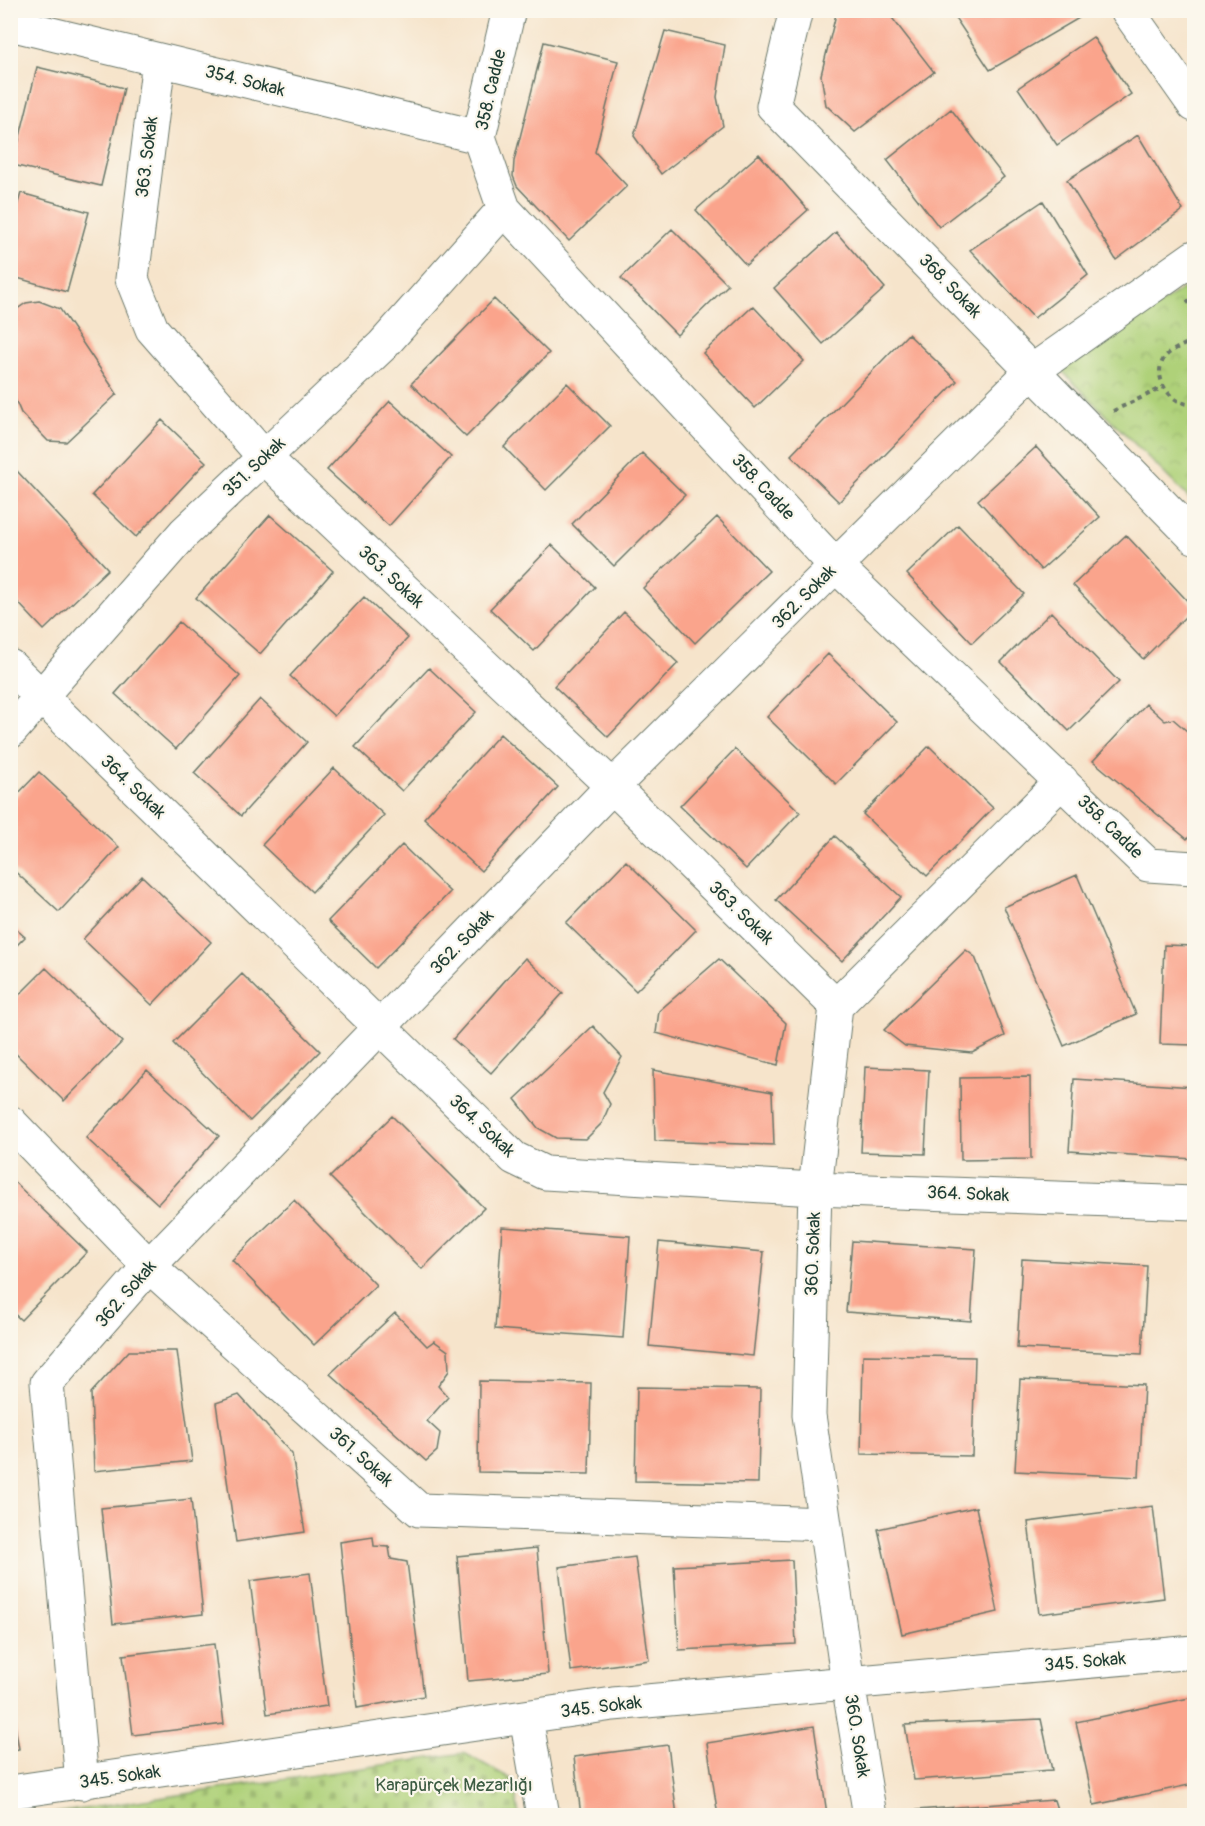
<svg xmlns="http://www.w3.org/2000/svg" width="1205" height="1826" viewBox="0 0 1205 1826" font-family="Pangolin,sans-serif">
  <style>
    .cemetery { fill: url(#cemetery-stones); stroke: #678756; stroke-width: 1.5 }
    .park { fill: url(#park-crowns); stroke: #678756; stroke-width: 1.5 }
    .building { fill: #faa48c }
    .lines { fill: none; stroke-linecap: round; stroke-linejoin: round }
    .minor-casing { stroke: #6a7769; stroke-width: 35 }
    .path { stroke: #6a7769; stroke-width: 4; stroke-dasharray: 4.5 4.5; stroke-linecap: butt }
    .minor { stroke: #fff; stroke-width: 33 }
    .labels { text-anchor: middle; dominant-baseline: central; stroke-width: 4.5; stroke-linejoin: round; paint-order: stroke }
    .street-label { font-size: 18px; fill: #1f3d34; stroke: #fbf7ec }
    .park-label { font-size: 18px; fill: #3c5b42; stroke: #fbf7ec }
  </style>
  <defs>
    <pattern id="cemetery-stones" width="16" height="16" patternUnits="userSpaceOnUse" patternTransform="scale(1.5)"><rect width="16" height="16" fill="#afd179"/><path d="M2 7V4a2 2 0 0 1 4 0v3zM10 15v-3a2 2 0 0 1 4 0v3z" fill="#96b469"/></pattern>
    <pattern id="park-crowns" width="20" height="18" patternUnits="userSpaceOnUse" patternTransform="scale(1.5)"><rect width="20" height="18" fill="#afd179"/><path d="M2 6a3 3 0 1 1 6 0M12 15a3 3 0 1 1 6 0" fill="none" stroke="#96b469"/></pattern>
  </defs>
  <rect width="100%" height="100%" fill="#fbf7ec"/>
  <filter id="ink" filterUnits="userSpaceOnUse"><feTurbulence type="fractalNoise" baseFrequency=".0167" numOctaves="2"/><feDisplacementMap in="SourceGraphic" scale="12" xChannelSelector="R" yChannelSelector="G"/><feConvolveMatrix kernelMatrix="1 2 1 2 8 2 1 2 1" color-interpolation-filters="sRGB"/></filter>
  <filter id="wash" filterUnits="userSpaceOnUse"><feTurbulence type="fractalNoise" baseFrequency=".008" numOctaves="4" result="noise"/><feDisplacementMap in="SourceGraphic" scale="24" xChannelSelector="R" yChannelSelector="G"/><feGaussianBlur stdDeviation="1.35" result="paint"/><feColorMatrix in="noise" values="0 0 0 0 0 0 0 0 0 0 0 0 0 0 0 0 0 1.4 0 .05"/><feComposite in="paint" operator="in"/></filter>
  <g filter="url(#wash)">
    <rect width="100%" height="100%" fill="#f6e4cb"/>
    <!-- cemetery -->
    <path class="cemetery" d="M464,1753L513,1780L519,1815H43Z"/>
    <!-- park -->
    <path class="park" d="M1194,281V503L1062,371Z"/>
    <g id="blocks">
      <!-- building -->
      <path class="building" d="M837,10H886L934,72L855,132L826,105L821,75Z
        M956,10H1074L1079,18L990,70L952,13Z
        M665,31L725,45L717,97L723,126L661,174L634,136Z
        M1093,37L1131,94L1057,145L1018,88Z
        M544,42L618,61L595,152L627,186L569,241L517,186L513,176L514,161Z
        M37,67L124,88L101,186L13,165Z
        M951,109L1004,177L939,227L887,160Z
        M1138,135L1183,210L1116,260L1067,180Z
        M759,154L808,210L746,265L696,210Z
        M21,193L89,212L67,292L10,276V230Z
        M1043,201L1088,275L1034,318L970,250Z
        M672,229L728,285L677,335L621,278Z
        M836,232L885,288L823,344L774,288Z
        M494,299L549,353L466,437L411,384Z
        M39,301L60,309L117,394L66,442L48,441L21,413L10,387V314L26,303Z
        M753,306L804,361L755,408L703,353Z
        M908,334L957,381L839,502L791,455Z
        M567,383L610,426L546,490L504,447Z
        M390,401L451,457L389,526L327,470Z
        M162,420L206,462L136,537L92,495Z
        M1036,447L1100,517L1041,570L978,500Z
        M642,453L685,495L614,566L572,524Z
        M17,471L108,569L44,630L10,594V476Z
        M270,515L333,571L260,654L196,598Z
        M717,517L769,571L695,643L643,588Z
        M958,525L1024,594L972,643L907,574Z
        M1126,535L1194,608L1143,659L1073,585Z
        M552,545L595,587L534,651L490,609Z
        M364,597L408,638L334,716L290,676Z
        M624,612L678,663L608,737L554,686Z
        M1051,612L1119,682L1069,731L1001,662Z
        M179,622L240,676L176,749L115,694Z
        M828,654L897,722L836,784L767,717Z
        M429,668L476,712L402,791L355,747Z
        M260,699L307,742L241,816L194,773Z
        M1146,704L1165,721L1173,719L1194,737V832L1187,839L1093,761Z
        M500,734L558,787L481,871L424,818Z
        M929,746L993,808L927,876L863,814Z
        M735,749L800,812L746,869L680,806Z
        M334,768L384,815L312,892L262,845Z
        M39,772L119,847L59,912L10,867V802Z
        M835,836L901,897L842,961L776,900Z
        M402,845L450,892L376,968L328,921Z
        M626,861L696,930L636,991L566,923Z
        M1077,875L1136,1014L1064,1046L1004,907Z
        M142,876L211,942L152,1005L83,939Z
        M10,924L25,937L10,952Z
        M1164,945L1194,946V1045L1160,1044Z
        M966,950L975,957L1005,1036L972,1053L905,1046L884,1030Z
        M525,958L563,993L491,1073L453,1039Z
        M719,959L786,1023L778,1065L656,1033L659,1011Z
        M46,968L122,1042L64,1101L10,1048V1004Z
        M242,974L320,1051L250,1121L173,1043Z
        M593,1026L622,1057L603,1092L610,1104L602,1123L586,1139L556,1138L538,1128L515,1099Z
        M865,1067L929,1070L925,1154L861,1152Z
        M147,1070L219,1136L158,1204L86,1138Z
        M653,1070L772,1092L774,1145L655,1141Z
        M1030,1077L1031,1159L961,1160L960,1078Z
        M1074,1079L1194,1087V1159L1069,1151Z
        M392,1116L484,1208L422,1269L330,1177Z
        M10,1178L87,1252L21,1320L10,1310Z
        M294,1200L376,1285L314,1345L232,1260Z
        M502,1227L630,1236L623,1338L495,1329Z
        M852,1241L976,1249L971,1321L846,1312Z
        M659,1242L764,1252L753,1356L649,1346Z
        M1022,1259L1147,1266L1142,1354L1017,1348Z
        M395,1313L427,1346L434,1341L448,1351L449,1371L438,1386L448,1397L427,1421L440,1433L437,1451L426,1461L330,1374Z
        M129,1351H177L192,1461L94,1471L91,1393Z
        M863,1355L975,1357L972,1456L861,1454Z
        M1020,1379L1144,1385L1139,1477L1015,1471Z
        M479,1381L591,1383L589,1474L478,1472Z
        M637,1387L760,1389L758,1483L635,1481Z
        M239,1395L292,1454L305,1532L236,1542L216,1403Z
        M191,1499L203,1614L113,1624L101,1508Z
        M1153,1506L1164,1598L1039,1614L1028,1522Z
        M976,1507L998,1612L902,1634L878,1529Z
        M373,1537L374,1546L389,1547L391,1559L407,1562L424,1696L357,1708L340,1542Z
        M537,1548L548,1674L468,1681L457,1556Z
        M635,1557L649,1660L571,1671L559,1567Z
        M792,1560L796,1644L679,1650L674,1566Z
        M310,1573L327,1706L267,1714L250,1581Z
        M10,1596L17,1631H10Z
        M214,1644L224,1724L133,1735L123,1655Z
        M10,1696L19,1749L10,1751Z
        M1194,1697V1784L1094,1805L1076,1722Z
        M1041,1719L1052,1770L914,1780L905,1725Z
        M814,1726L827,1814L718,1816L707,1743Z
        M668,1745L677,1816H581L574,1757Z
        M1054,1800L1059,1816H918L917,1810Z"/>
    </g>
  </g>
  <g filter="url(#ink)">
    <use href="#blocks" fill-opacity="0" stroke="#6a7769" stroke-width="1.5"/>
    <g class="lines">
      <!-- minor casing -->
      <g class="minor-casing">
        <path id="minor" d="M509,10L479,137L504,209L836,566L1148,865L1194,868
          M796,10L773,106L1194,537
          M1127,10L1194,105
          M10,24L479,137
          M159,60L132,279L152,329L264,457L613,787L836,1006
          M10,666L514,1158L545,1173L815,1189L1194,1203
          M10,732L184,533L383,345L504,209
          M10,1122L149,1266L419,1510L825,1524
          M526,1717L543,1816
          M82,1783L47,1383L149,1266L601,798L1032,371L1194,257
          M10,1792L613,1704L1194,1652
          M870,1816L848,1683L809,1415L815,1189L836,1006L1062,781"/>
      </g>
      <!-- path -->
      <path class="path" d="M1187,300L1194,310
        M1194,340C1185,345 1168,350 1163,360C1152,380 1173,407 1194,404
        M1113,411L1164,387"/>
      <!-- minor -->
      <use href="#minor" class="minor"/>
    </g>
  </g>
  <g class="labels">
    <!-- street labels -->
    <g class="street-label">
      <text transform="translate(245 81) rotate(14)">354. Sokak</text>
      <text transform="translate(491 90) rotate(-77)">358. Cadde</text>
      <text transform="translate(147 157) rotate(-83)">363. Sokak</text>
      <text transform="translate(950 286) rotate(46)">368. Sokak</text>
      <text transform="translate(254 467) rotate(-43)">351. Sokak</text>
      <text transform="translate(763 487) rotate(47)">358. Cadde</text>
      <text transform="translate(391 577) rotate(43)">363. Sokak</text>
      <text transform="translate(804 597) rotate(-45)">362. Sokak</text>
      <text transform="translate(133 787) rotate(44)">364. Sokak</text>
      <text transform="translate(1110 827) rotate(44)">358. Cadde</text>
      <text transform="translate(741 913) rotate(44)">363. Sokak</text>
      <text transform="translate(462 942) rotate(-46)">362. Sokak</text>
      <text transform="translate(482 1126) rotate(43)">364. Sokak</text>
      <text transform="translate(968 1194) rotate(2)">364. Sokak</text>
      <text transform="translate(813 1254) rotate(-88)">360. Sokak</text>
      <text transform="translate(126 1294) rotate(-49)">362. Sokak</text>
      <text transform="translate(361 1457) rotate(42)">361. Sokak</text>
      <text transform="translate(1085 1662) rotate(-5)">345. Sokak</text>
      <text transform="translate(601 1707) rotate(-7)">345. Sokak</text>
      <text transform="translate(857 1736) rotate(81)">360. Sokak</text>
      <text transform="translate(120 1777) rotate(-8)">345. Sokak</text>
    </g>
    <!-- park labels -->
    <g class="park-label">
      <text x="454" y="1785">Karapürçek Mezarlığı</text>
    </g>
  </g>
  <!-- margin -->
  <rect width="1205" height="1826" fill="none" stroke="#fbf7ec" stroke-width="36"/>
</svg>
